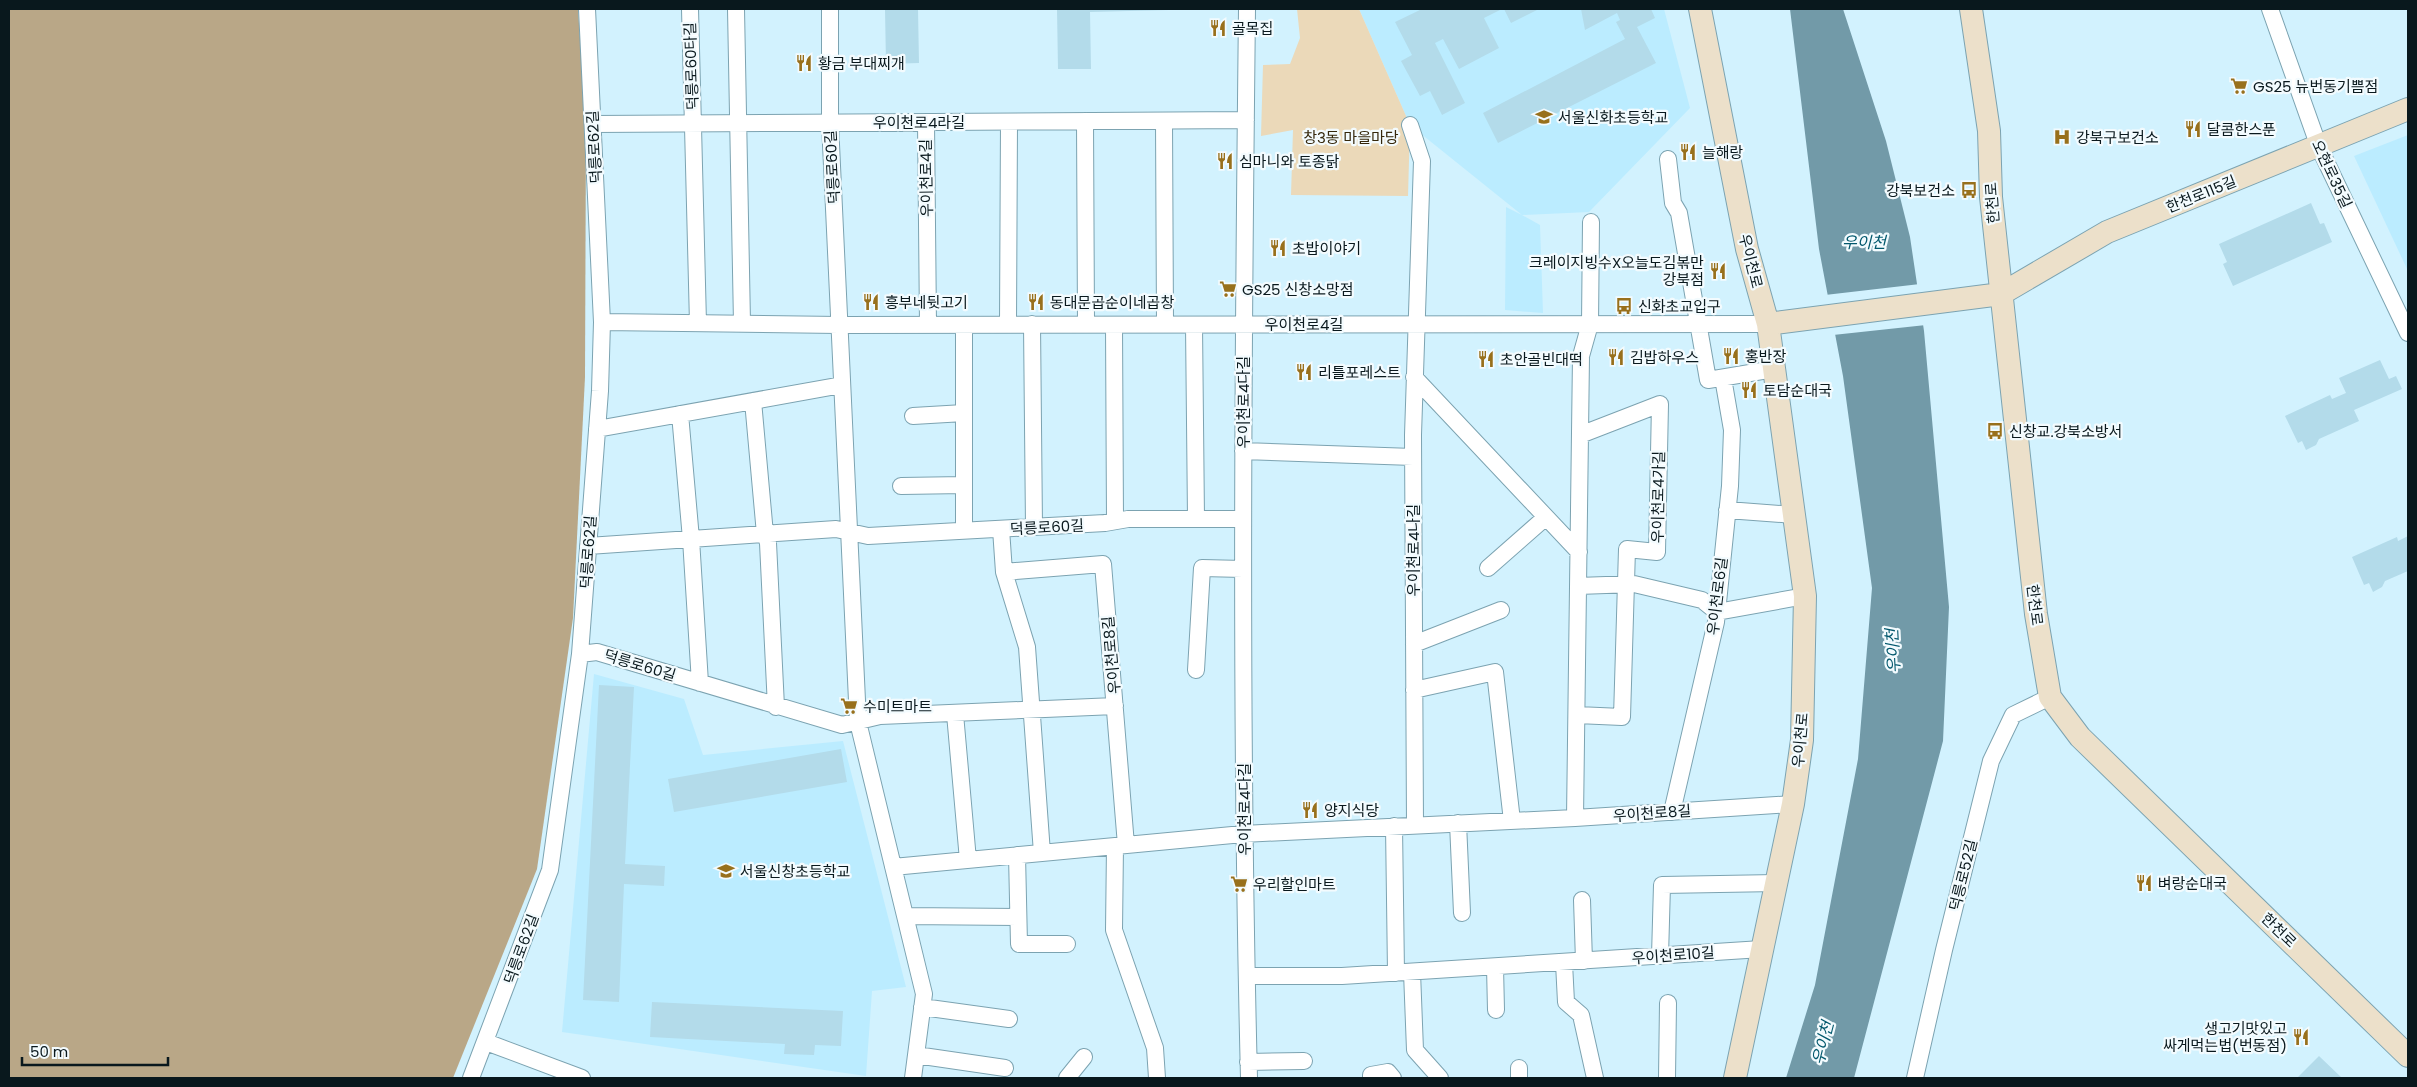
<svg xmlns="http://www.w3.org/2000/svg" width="2417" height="1087" viewBox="0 0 2417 1087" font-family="Poppins,'Noto Sans KR',sans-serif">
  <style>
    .built { fill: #bbecff }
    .green { fill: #ebd9b9 }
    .forest { fill: #b9a787 }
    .water { fill: #729aa8 }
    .pier { fill: #d2f2fe }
    .building { fill: #b3dbea }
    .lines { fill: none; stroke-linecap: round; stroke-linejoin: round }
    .street-casing { stroke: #7ca3b1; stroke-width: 18 }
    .secondary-casing { stroke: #7ca3b1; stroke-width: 24 }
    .street { stroke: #fff; stroke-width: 16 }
    .secondary { stroke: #ece0ca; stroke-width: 22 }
    .labels { text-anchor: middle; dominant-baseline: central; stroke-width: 4.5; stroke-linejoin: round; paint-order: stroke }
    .poi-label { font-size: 15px; fill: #09181d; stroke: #f3fbfe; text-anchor: start }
    .street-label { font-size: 15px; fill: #09181d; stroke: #f3fbfe }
    .park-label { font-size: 15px; fill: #35270b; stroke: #f3fbfe }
    .water-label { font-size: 16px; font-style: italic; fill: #02586d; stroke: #f3fbfe }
  </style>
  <rect width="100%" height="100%" fill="#d2f2fe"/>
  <!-- built -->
  <path class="built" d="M1359,9H1664L1690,108L1589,212L1522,215L1540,225L1543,313L1505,310L1506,207L1522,215L1410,125Z
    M2408,135V271L2354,156Z
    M594,674L684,699L703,755L843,741L906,987L872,991L866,1076L562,1032Z"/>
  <!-- green -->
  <path class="green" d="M1297,9H1359L1410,125L1408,196L1291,195L1293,130L1261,136L1263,65L1290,64L1300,38Z"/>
  <!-- forest -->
  <path class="forest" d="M9,9H578L586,127L585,377L573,618L537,869L453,1078H9Z"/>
  <!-- water -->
  <path class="water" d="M1790,9H1843L1886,141L1910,237L1924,331L1949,607L1943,741L1854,1078H1786L1815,985L1858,759L1872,588L1843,376L1819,249Z"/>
  <!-- pier -->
  <path class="pier" d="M1920,284L1926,325L1833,335L1825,295Z"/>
  <!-- building -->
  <path class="building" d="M885,9H918L919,63L886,64Z
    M1057,9H1169V10L1090,12L1091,69H1058Z
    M1422,9H1502L1484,18L1499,48L1459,69L1443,39L1435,43L1465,103L1442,115L1430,91L1420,96L1401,61L1412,55L1395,22Z
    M1504,9H1539L1511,23Z
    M1581,9H1651L1655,18L1637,27L1656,63L1498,143L1483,113L1625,39L1616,22L1620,20L1617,13L1585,30Z
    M2311,203L2320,224L2324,223L2332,242L2233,286L2223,264L2227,262L2219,244Z
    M2380,360L2389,379L2396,376L2402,389L2354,410L2359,421L2319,439L2316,445L2306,450L2302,441L2298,443L2285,416L2330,395L2332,399L2346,393L2339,378Z
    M2408,536V571L2385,581L2382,587L2373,592L2369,583L2364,585L2352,557L2397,537L2398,541Z
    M599,685L634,687L625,864L665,866L664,886L624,884L619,1002L583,1000Z
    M841,749L847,782L674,812L668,779Z
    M652,1002L843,1011L841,1046L815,1045L814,1055L784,1054L785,1044L650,1037Z
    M2319,1056L2342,1078L2298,1077Z"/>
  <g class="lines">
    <!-- street casing -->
    <g class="street-casing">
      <path id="street" d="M690,9L698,323
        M736,9L742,323
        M830,9V123L858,722L924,994L913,1078
        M1247,9C1243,365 1240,722 1249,1078
        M2270,9L2319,147L2408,333
        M1085,121L1086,324
        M1164,121L1165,324
        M926,122L928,325
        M593,124L1246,120
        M1410,125L1422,161L1413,435L1415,825
        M1668,159L1673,203L1679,213L1708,380L1774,369
        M602,322L839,325L1768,324
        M1008,324L1009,122
        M1032,324L1034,527
        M1114,325L1115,521
        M1194,325L1196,519
        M1414,377L1579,552
        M753,401L765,534L768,543L776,707
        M680,414L691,539L700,683
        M913,416L964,413
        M597,429L842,385
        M1243,451L1413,457
        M901,486L964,485
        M1727,510L1794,515
        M1001,529L1004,572L1027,647L1042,853
        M964,531V325
        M588,546L836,529L868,536L1105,523L1128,519H1243
        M1488,568L1546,517
        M1004,572L1103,564L1126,845
        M1578,586L1634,584L1702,600L1717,612L1805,596
        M1414,644L1501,610
        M580,654L597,652L842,725L880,716L1115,706
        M1196,670L1202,568L1243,569
        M1414,690L1495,672L1512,821
        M955,714L968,860
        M1577,715L1622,717L1627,549L1657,552L1660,404L1580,435
        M1672,812L1716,622L1730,486L1732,430L1723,378
        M1575,818L1581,356L1590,324L1591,222
        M1458,823L1462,913
        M1394,826L1396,973
        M1115,846L1114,930L1155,1048L1157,1078
        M1017,855L1019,944H1067
        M893,867L1243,834L1575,818L1793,804
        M1582,900L1584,961
        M905,916L1018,917
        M1660,956L1662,885L1777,883
        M1564,963L1566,1002L1581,1015L1595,1078
        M1495,967L1496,1010
        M1412,972L1415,1050L1440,1078
        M1247,976H1342L1762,949
        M922,1007L1009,1019
        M486,1042L582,1078
        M916,1055L1005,1068
        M1248,1062L1304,1061
        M471,1078L550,870L580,654L600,391L602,322L587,9
        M1067,1078L1084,1057
        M1371,1078V1075L1388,1072L1393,1078
        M1519,1078V1068
        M1667,1078L1668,1003
        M1915,1078L1944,950L1991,761L2013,715L2050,697"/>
    </g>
    <!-- secondary casing -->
    <g class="secondary-casing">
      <path id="secondary" d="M1700,9L1747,249L1768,324L1805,596L1802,740L1793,804L1735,1078
        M1971,9L1989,131L1991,197L2036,614L2050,697L2080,737L2408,1056
        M1768,324L2001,294L2107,232L2408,109"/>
    </g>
    <!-- street -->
    <use href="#street" class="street"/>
    <!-- secondary -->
    <use href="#secondary" class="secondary"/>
  </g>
  <!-- icons -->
  <defs>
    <g id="restaurant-bare" transform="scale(1.35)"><path d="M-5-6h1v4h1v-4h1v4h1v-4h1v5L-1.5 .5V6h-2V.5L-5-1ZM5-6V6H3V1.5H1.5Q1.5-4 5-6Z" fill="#98701c" stroke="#f3fbfe" stroke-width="2.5" paint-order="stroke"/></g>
    <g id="supermarket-bare" transform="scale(1.35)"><path d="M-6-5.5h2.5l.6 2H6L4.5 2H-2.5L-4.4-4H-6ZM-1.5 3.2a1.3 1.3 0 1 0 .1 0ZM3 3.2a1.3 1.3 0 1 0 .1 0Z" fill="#98701c" stroke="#f3fbfe" stroke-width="2.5" paint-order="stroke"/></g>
    <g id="school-bare" transform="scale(1.35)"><path d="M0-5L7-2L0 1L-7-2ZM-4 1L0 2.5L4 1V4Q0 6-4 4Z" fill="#98701c" stroke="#f3fbfe" stroke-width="2.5" paint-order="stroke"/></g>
    <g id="hospital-bare" transform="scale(1.35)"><path d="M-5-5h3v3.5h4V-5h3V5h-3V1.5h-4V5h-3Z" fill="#98701c" stroke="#f3fbfe" stroke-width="2.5" paint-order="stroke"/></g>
    <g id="bus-bare" transform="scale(1.35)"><path d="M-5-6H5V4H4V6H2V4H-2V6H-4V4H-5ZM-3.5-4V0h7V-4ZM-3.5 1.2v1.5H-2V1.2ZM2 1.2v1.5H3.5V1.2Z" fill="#98701c" stroke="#f3fbfe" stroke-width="2.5" paint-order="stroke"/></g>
  </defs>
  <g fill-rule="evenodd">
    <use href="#restaurant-bare" x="1218" y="28"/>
    <use href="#restaurant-bare" x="804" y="63"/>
    <use href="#supermarket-bare" x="2239" y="86"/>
    <use href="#school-bare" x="1544" y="117"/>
    <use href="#restaurant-bare" x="2193" y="129"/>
    <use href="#hospital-bare" x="2062" y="137"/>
    <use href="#restaurant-bare" x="1688" y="152"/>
    <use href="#restaurant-bare" x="1225" y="161"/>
    <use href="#bus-bare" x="1969" y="190"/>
    <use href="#restaurant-bare" x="1278" y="248"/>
    <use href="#restaurant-bare" x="1718" y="271"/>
    <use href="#supermarket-bare" x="1228" y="289"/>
    <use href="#restaurant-bare" x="871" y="302"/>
    <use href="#restaurant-bare" x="1036" y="302"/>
    <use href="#bus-bare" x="1624" y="306"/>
    <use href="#restaurant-bare" x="1731" y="356"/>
    <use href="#restaurant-bare" x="1616" y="357"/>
    <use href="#restaurant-bare" x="1486" y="359"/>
    <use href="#restaurant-bare" x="1304" y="372"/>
    <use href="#restaurant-bare" x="1749" y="390"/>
    <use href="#bus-bare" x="1995" y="431"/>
    <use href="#supermarket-bare" x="849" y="706"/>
    <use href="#restaurant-bare" x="1310" y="810"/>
    <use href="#school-bare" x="726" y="871"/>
    <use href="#restaurant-bare" x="2144" y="883"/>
    <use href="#supermarket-bare" x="1239" y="884"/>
    <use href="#restaurant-bare" x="2301" y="1037"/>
  </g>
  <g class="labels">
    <!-- poi labels -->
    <g class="poi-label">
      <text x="1232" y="28">골목집</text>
      <text x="818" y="63">황금 부대찌개</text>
      <text x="2253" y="86">GS25 뉴번동기쁨점</text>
      <text x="1558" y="117">서울신화초등학교</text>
      <text x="2207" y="129">달콤한스푼</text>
      <text x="2076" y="137">강북구보건소</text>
      <text x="1702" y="152">늘해랑</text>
      <text x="1239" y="161">심마니와 토종닭</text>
      <text x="1955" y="190" text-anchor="end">강북보건소</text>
      <text x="1292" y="248">초밥이야기</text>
      <text x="1704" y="262" text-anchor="end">크레이지빙수X오늘도김볶만<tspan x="1704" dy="17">강북점</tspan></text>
      <text x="1242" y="289">GS25 신창소망점</text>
      <text x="885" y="302">흥부네뒷고기</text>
      <text x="1050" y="302">동대문곱순이네곱창</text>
      <text x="1638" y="306">신화초교입구</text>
      <text x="1745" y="356">홍반장</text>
      <text x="1630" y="357">김밥하우스</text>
      <text x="1500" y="359">초안골빈대떡</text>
      <text x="1318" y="372">리틀포레스트</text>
      <text x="1763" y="390">토담순대국</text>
      <text x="2009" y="431">신창교.강북소방서</text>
      <text x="863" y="706">수미트마트</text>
      <text x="1324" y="810">양지식당</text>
      <text x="740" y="871">서울신창초등학교</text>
      <text x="2158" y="883">벼랑순대국</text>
      <text x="1253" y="884">우리할인마트</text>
      <text x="2287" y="1028" text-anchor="end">생고기맛있고<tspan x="2287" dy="17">싸게먹는법(번동점)</tspan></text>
    </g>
    <!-- street labels -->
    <g class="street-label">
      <text transform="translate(691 66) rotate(-92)">덕릉로60타길</text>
      <text x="919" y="122">우이천로4라길</text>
      <text transform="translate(594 147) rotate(-93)">덕릉로62길</text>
      <text transform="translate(832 167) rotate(-93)">덕릉로60길</text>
      <text transform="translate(2332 174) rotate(65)">오현로35길</text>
      <text transform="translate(926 178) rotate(-91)">우이천로4길</text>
      <text transform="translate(2201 194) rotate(-22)">한천로115길</text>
      <text transform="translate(1992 203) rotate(-94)">한천로</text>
      <text transform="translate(1751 261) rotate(76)">우이천로</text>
      <text x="1304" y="324">우이천로4길</text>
      <text transform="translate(1243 402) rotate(-90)">우이천로4다길</text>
      <text transform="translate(1658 497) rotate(-89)">우이천로4가길</text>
      <text transform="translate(1047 527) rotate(-3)">덕릉로60길</text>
      <text transform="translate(1413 550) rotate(-90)">우이천로4나길</text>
      <text transform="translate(588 552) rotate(-86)">덕릉로62길</text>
      <text transform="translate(1717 596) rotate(-83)">우이천로6길</text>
      <text transform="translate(2035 605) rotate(83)">한천로</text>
      <text transform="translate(1111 655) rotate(-95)">우이천로8길</text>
      <text transform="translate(640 665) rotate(17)">덕릉로60길</text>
      <text transform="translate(1800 740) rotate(-85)">우이천로</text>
      <text transform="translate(1244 809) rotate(-90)">우이천로4다길</text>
      <text transform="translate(1652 813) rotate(-4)">우이천로8길</text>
      <text transform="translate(1963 875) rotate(-76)">덕릉로52길</text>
      <text transform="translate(2279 930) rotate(44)">한천로</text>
      <text transform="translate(521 949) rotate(-70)">덕릉로62길</text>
      <text transform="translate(1673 955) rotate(-4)">우이천로10길</text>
    </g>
    <!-- park labels -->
    <g class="park-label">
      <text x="1351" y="137">창3동 마을마당</text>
    </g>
    <!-- water labels -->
    <g class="water-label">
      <text x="1864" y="242">우이천</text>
      <text transform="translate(1893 651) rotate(-93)">우이천</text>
      <text transform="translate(1823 1043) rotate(-76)">우이천</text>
    </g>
  </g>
  <!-- border -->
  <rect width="2417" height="1087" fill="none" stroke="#09181d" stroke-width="20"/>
  <!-- scale -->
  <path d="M22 1057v8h146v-8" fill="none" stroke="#09181d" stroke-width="2.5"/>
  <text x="30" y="1057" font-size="15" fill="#09181d" stroke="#f3fbfe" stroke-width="4" paint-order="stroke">50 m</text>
</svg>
